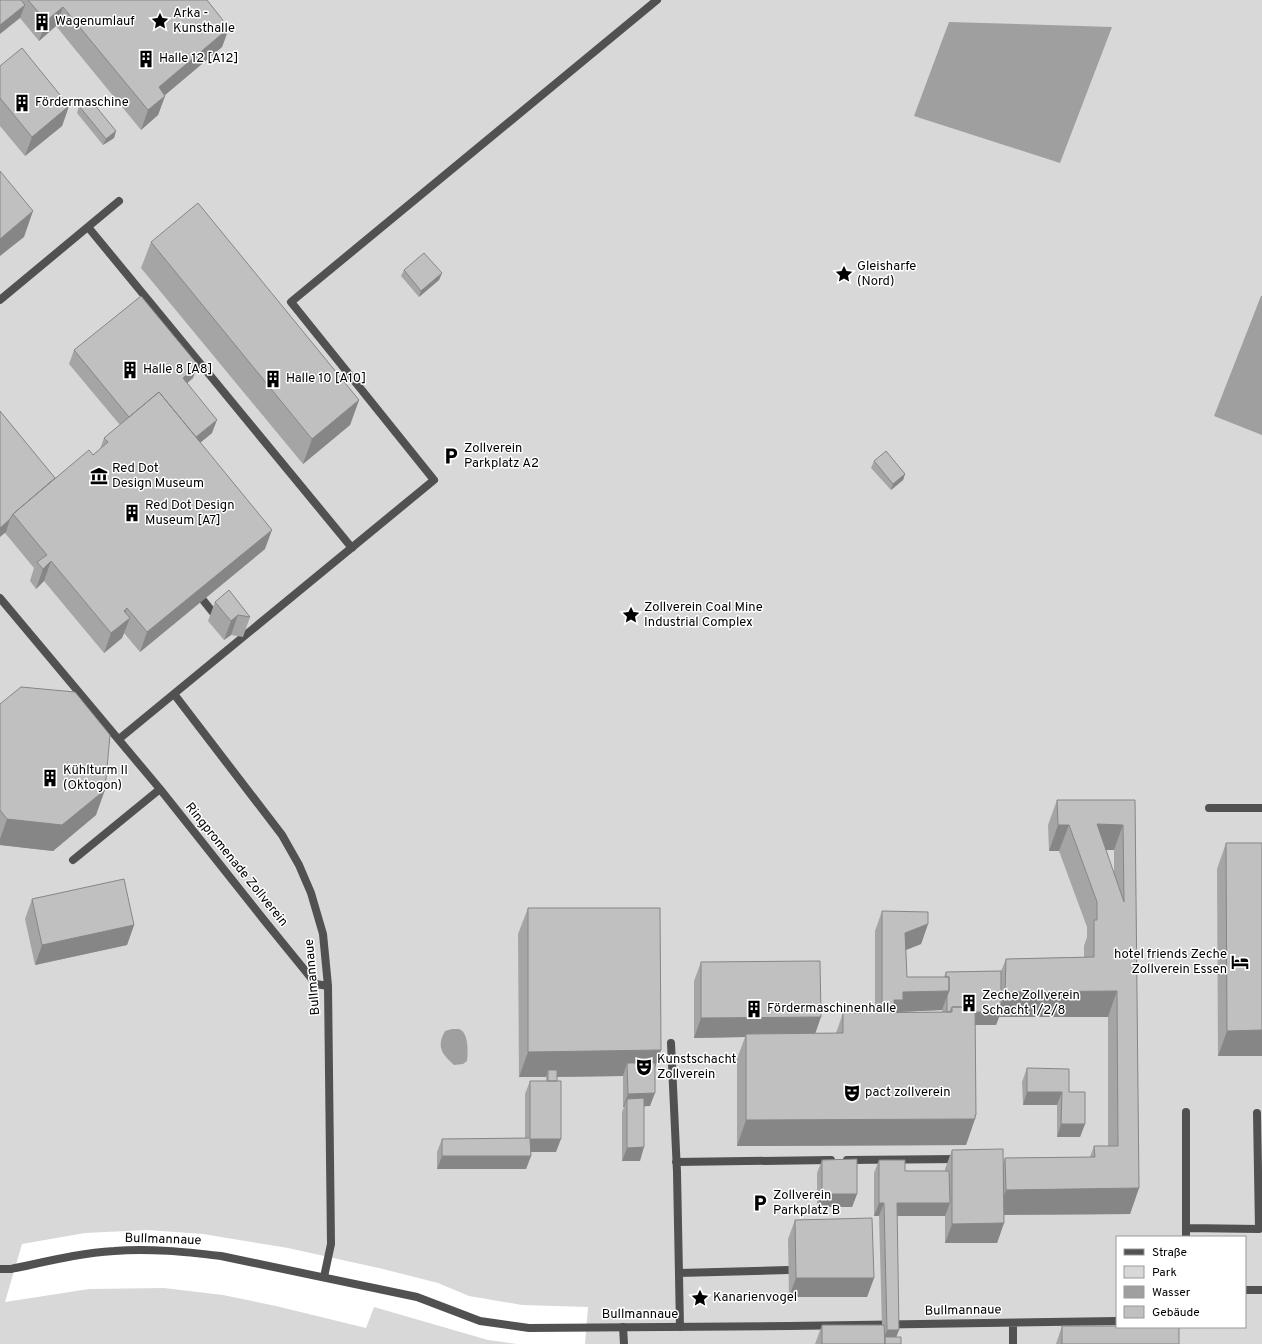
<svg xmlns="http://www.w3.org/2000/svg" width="1262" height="1344" viewBox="0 0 1262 1344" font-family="Overpass,sans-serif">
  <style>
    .green { fill: #d8d8d8; fill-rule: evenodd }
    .water { fill: #9f9f9f }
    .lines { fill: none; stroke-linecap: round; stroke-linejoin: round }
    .service { stroke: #515151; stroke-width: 8 }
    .minor { stroke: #515151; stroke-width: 8 }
    .wall { fill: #a5a5a5; fill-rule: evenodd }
    .shaded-wall { fill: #868686 }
    .building { fill: #c0c0c0; stroke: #868686; fill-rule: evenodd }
    .labels { text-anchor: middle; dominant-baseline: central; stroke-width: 3; stroke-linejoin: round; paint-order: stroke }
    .poi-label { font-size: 13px; fill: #000; stroke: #fff; text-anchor: start }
    .street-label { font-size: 13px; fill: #000; stroke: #fff }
  </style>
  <rect width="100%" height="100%" fill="#fff"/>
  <!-- green -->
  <path class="green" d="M0,0H1262V1344H585L588,1307L522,1305L469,1296L438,1283L383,1269L288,1248L203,1234L147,1230L85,1233L22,1244L5,1302L89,1289L164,1288L223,1295L276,1306L366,1328L374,1307L488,1340L517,1344H0ZM1117,1237H1245V1327H1117Z"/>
  <!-- water -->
  <path class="water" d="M949,22L1112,27L1060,163L914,116Z
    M1261,296H1262V435L1214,416Z
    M452,1029C455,1029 457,1029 459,1029C469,1032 468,1053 467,1061L463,1064L454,1065C442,1054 436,1047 445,1031Z"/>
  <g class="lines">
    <!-- service -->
    <path class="service" d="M88,227L352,548
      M0,300L119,201
      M0,598L160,789L264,920L316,984L328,986
      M203,600L215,615
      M174,694L282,835L299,865L311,893L323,934L328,986L331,1244L324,1277
      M119,739L434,480L291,302L657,0
      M1209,808H1262
      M73,860L160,789
      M671,1043L677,1172L680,1327
      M847,1160L959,1159
      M676,1162L831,1160
      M1186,1228V1112
      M1186,1237V1228L1259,1229L1257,1113
      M679,1273L788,1270
      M623,1327L624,1344"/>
    <!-- minor -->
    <path class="minor" d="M0,1269H11C45,1262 79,1253 114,1251C150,1248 186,1252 221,1256L417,1297L480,1321L529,1328L790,1326L1117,1321
      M1245,1290H1262
      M1013,1344V1323"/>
  </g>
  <!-- wall -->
  <path class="wall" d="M0,0H207L229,28L222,47L165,95V96L158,115L141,130L56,26L39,41L20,18Z
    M0,66L69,106L62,126L25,156L0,126Z
    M79,106L116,131L114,138L103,145L77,113Z
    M151,242L359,400L350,425L303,464L141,268Z
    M404,270L442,273L439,280L419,297L401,276Z
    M74,350L193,378L187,383L212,433L200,442L265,549L140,652L124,633L122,638L104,653L44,581L36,589L30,581L34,568L5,533L0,411L55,478L93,455L100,449L104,438L120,425L69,364Z
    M874,461L905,474L903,480L891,490L871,468Z
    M215,602L250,617L243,637L231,635L224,640L208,621Z
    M0,704L96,815L53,851L0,845Z
    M1057,800H1135L1139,1188L1130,1214L1004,1215V1223L997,1243H945V1216H897L896,1337L901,1344H815L822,1325H882L879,1216H874V1173L879,1160L905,1171H945V1169L952,1150L1003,1164L1005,1158L1090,1157L1094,1146H1108V1017H999L996,1025H975L976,1115L966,1145L737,1146V1059L745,1037L694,1038V981L701,962L815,1033H836L843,1013H875V931L882,911L928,924L921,944L906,950L907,977H944L946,972L1001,971L1006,959L1084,957V946L1087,937V927L1059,851H1049L1048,825ZM1106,850H1114V874ZM942,1010V1012H898Z
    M1226,843H1262V1056H1218L1217,869Z
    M32,899L134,925L127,945L35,965L25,919Z
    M528,908L661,1050L655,1067L650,1106H644L640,1161H622V1112L624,1107H623V1076L557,1077L556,1152H531V1156L526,1169H437V1152L442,1139L525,1138V1094L530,1081H546V1077H519L518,934Z
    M1027,1068L1069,1092L1085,1124L1080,1137H1057V1105H1023L1022,1082Z
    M822,1160L857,1194L852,1207H817V1173Z
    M795,1220L874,1278L867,1297H789L788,1239Z
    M1062,1326L1179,1344H1056Z"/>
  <!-- shaded-wall -->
  <path class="shaded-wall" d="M25,5L20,18L0,34V25Z
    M63,7L56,26L39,41L46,21Z
    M229,28L222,47L152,106L159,87Z
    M165,96L158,115L141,130L148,110Z
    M69,106L62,126L25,156L32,137Z
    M116,131L114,138L103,145L106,139Z
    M33,211L24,237L0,256V239Z
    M442,273L439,280L419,297L421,291Z
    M198,365L193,378L178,391L183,378Z
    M359,400L350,425L303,464L312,439Z
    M217,420L212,433L187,454L191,441Z
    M905,474L903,480L891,490L893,484Z
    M10,519L6,532L0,537V528Z
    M272,530L265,549L140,652L147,632Z
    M51,561L44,581L36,589L43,569Z
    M127,608L121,625L130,618L122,638L104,653L111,633L124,611Z
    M238,615L231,635L224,640L231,621Z
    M105,790L96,815L53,851L0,845V839L7,819Z
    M1097,824L1123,825L1114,850H1088Z
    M1058,825H1069L1059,851H1049Z
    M928,924L921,944L898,953L905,933Z
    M134,925L127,945L35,965L42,945Z
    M949,991L942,1010L898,1012L896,1020H894V1000L903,992Z
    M1117,991L1108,1017H999L996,1025H947L952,1012H998L1005,992Z
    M821,1017L814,1037L746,1034L745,1037L694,1038L701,1018Z
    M1262,1030V1056H1218L1227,1031Z
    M661,1050L652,1076L627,1063L623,1076L548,1077V1070L546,1077H519L528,1052Z
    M1027,1092H1062L1057,1105H1023Z
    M655,1093L650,1106L627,1107V1099L624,1107H623L628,1094Z
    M975,1119L966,1145L737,1146L746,1120Z
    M1061,1124H1085L1080,1137H1057Z
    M530,1139H561L556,1152H526Z
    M644,1147L640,1161H622L627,1148Z
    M442,1156H531L526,1169H437Z
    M1139,1188L1130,1214L997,1215L1006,1190Z
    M822,1194H857L852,1207H817Z
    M879,1203H884L879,1216H874Z
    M897,1203H950L945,1216H892Z
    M1004,1223L997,1243H945L952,1224Z
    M796,1278H874L867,1297H789Z
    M887,1330H899L894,1343H882Z"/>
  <!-- building -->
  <path class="building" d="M0,0H21L25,5L0,25Z
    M28,0H207L229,28L159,87L165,96L148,110L63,7L46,21Z
    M22,48L69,106L32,137L0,98V66Z
    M89,98L116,131L106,139L79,106Z
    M0,171L33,211L0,239Z
    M198,203L359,400L312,439L151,242Z
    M424,253L442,273L421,291L404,270Z
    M141,296L198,365L183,378L217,420L196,437L159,392L129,417L74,350Z
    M159,392L272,530L147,632L127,608L124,611L130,618L111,633L51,561L43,569L37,562L47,555L13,514L89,450L93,455L108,442L104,438Z
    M0,411L55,478L13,514L10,519L0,528Z
    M886,451L905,474L893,484L874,461Z
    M229,590L250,617L238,615L231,621L215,602Z
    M21,687L75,692L110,735L105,790L62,825L7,819L0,810V704Z
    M1057,800H1135L1139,1188L1006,1190L1005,1158L1095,1157L1094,1146H1118L1117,991L1005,992L1006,959L1094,957V920H1097V902L1069,825H1058ZM1097,824L1123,825L1124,902Z
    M1226,843H1262V1030L1227,1031Z
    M124,879L134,925L42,945L32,899Z
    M528,908H660L661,1050L528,1052Z
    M882,911L928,912V924L905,933L907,977H949V991L903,992V1000H894V1012L882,1013Z
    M820,961L821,1017L701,1018V962Z
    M1001,971V1012H975V1007H952L950,1012H947V996L949,991V977H946V972Z
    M952,1007H975L976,1115H975V1119L746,1120V1034L843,1033V1013L952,1012Z
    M627,1063H655V1093L628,1094Z
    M1027,1068L1069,1069V1092H1085V1124H1061L1062,1092H1027Z
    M548,1070H557V1081H548Z
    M530,1081H561V1139H530L531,1156H442V1139L530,1138Z
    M644,1098V1147L627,1148V1099Z
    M1003,1149L1004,1223L952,1224V1150Z
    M857,1159V1194H822V1160Z
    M879,1160H905V1171H949L950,1203H897L899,1330H887L884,1203H879Z
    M872,1218L874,1278H796L795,1220Z
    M822,1325H884L885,1344H822Z
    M1062,1326H1117V1327H1179V1344H1062Z
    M885,1337H901V1344H885Z"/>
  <!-- icons -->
  <defs>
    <g id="sight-bare" transform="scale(1.38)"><path d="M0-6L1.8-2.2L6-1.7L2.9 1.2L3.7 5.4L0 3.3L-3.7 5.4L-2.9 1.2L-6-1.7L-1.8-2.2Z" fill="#000" stroke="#fff" stroke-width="2.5" paint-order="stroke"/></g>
    <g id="building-bare" transform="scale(1.38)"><path d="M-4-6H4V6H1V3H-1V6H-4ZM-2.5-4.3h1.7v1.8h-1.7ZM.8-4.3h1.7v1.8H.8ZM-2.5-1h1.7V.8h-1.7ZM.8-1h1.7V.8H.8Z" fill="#000" stroke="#fff" stroke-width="2.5" paint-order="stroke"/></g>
    <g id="parking-bare" transform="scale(1.38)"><path d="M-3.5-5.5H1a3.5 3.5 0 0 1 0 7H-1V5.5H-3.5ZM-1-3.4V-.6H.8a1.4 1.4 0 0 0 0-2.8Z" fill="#000" stroke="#fff" stroke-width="2.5" paint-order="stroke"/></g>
    <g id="museum-bare" transform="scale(1.38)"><path d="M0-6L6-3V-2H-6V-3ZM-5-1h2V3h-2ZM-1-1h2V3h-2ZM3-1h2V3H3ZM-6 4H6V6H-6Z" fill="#000" stroke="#fff" stroke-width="2.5" paint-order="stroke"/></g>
    <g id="hotel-bare" transform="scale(1.38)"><path d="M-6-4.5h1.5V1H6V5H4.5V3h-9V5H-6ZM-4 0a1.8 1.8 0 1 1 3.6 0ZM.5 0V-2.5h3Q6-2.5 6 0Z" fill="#000" stroke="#fff" stroke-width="2.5" paint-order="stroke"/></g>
    <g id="theatre-bare" transform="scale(1.38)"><path d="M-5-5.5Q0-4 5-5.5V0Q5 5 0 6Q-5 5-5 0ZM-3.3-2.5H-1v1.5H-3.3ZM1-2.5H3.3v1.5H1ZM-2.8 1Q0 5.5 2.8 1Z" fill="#000" stroke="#fff" stroke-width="2.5" paint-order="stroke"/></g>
  </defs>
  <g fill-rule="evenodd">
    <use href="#sight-bare" x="160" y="21"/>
    <use href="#building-bare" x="42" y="22"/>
    <use href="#building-bare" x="146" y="59"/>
    <use href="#building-bare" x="22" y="103"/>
    <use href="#sight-bare" x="844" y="274"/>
    <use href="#building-bare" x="130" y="370"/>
    <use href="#building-bare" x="273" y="379"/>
    <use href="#parking-bare" x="451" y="456"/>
    <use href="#museum-bare" x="99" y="476"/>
    <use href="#building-bare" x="132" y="513"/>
    <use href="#sight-bare" x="631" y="615"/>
    <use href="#building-bare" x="50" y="778"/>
    <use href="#hotel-bare" x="1240" y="962"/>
    <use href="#building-bare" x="969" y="1003"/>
    <use href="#building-bare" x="754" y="1009"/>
    <use href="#theatre-bare" x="644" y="1067"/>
    <use href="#theatre-bare" x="852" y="1093"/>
    <use href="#parking-bare" x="760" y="1203"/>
    <use href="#sight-bare" x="700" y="1298"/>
  </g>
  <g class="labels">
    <!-- poi labels -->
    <g class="poi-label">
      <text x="173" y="14">Arka -<tspan x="173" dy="15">Kunsthalle</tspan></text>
      <text x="55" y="22">Wagenumlauf</text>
      <text x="159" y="59">Halle 12 [A12]</text>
      <text x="35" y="103">Fördermaschine</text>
      <text x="857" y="267">Gleisharfe<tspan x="857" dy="15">(Nord)</tspan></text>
      <text x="143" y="370">Halle 8 [A8]</text>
      <text x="286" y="379">Halle 10 [A10]</text>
      <text x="464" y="449">Zollverein<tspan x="464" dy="15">Parkplatz A2</tspan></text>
      <text x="112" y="469">Red Dot<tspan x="112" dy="15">Design Museum</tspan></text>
      <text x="145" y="506">Red Dot Design<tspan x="145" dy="15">Museum [A7]</tspan></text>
      <text x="644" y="608">Zollverein Coal Mine<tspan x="644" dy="15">Industrial Complex</tspan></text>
      <text x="63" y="771">Kühlturm II<tspan x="63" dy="15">(Oktogon)</tspan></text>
      <text x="1227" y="955" text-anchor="end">hotel friends Zeche<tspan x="1227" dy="15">Zollverein Essen</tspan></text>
      <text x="982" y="996">Zeche Zollverein<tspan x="982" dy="15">Schacht 1/2/8</tspan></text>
      <text x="767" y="1009">Fördermaschinenhalle</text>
      <text x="657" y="1060">Kunstschacht<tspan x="657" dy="15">Zollverein</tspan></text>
      <text x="865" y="1093">pact zollverein</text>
      <text x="773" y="1196">Zollverein<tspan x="773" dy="15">Parkplatz B</tspan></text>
      <text x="713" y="1298">Kanarienvogel</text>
    </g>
    <!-- street labels -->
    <g class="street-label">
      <text transform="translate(236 865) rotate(51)">Ringpromenade Zollverein</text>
      <text transform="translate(313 977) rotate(-95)">Bullmannaue</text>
      <text transform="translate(163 1240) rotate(2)">Bullmannaue</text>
      <text transform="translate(963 1311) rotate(-1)">Bullmannaue</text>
      <text x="640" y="1315">Bullmannaue</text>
    </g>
  </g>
  <!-- legend -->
  <rect x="1116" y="1236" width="130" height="92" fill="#ffffff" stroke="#999999"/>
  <rect x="1124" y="1249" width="20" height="6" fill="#515151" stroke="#999999"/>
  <text x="1152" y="1256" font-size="12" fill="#000000">Straße</text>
  <rect x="1124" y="1266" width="20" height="12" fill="#d8d8d8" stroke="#999999"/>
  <text x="1152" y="1276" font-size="12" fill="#000000">Park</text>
  <rect x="1124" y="1286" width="20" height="12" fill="#9f9f9f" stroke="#999999"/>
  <text x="1152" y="1296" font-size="12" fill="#000000">Wasser</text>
  <rect x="1124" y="1306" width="20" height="12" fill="#c0c0c0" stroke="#999999"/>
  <text x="1152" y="1316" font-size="12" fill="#000000">Gebäude</text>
</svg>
